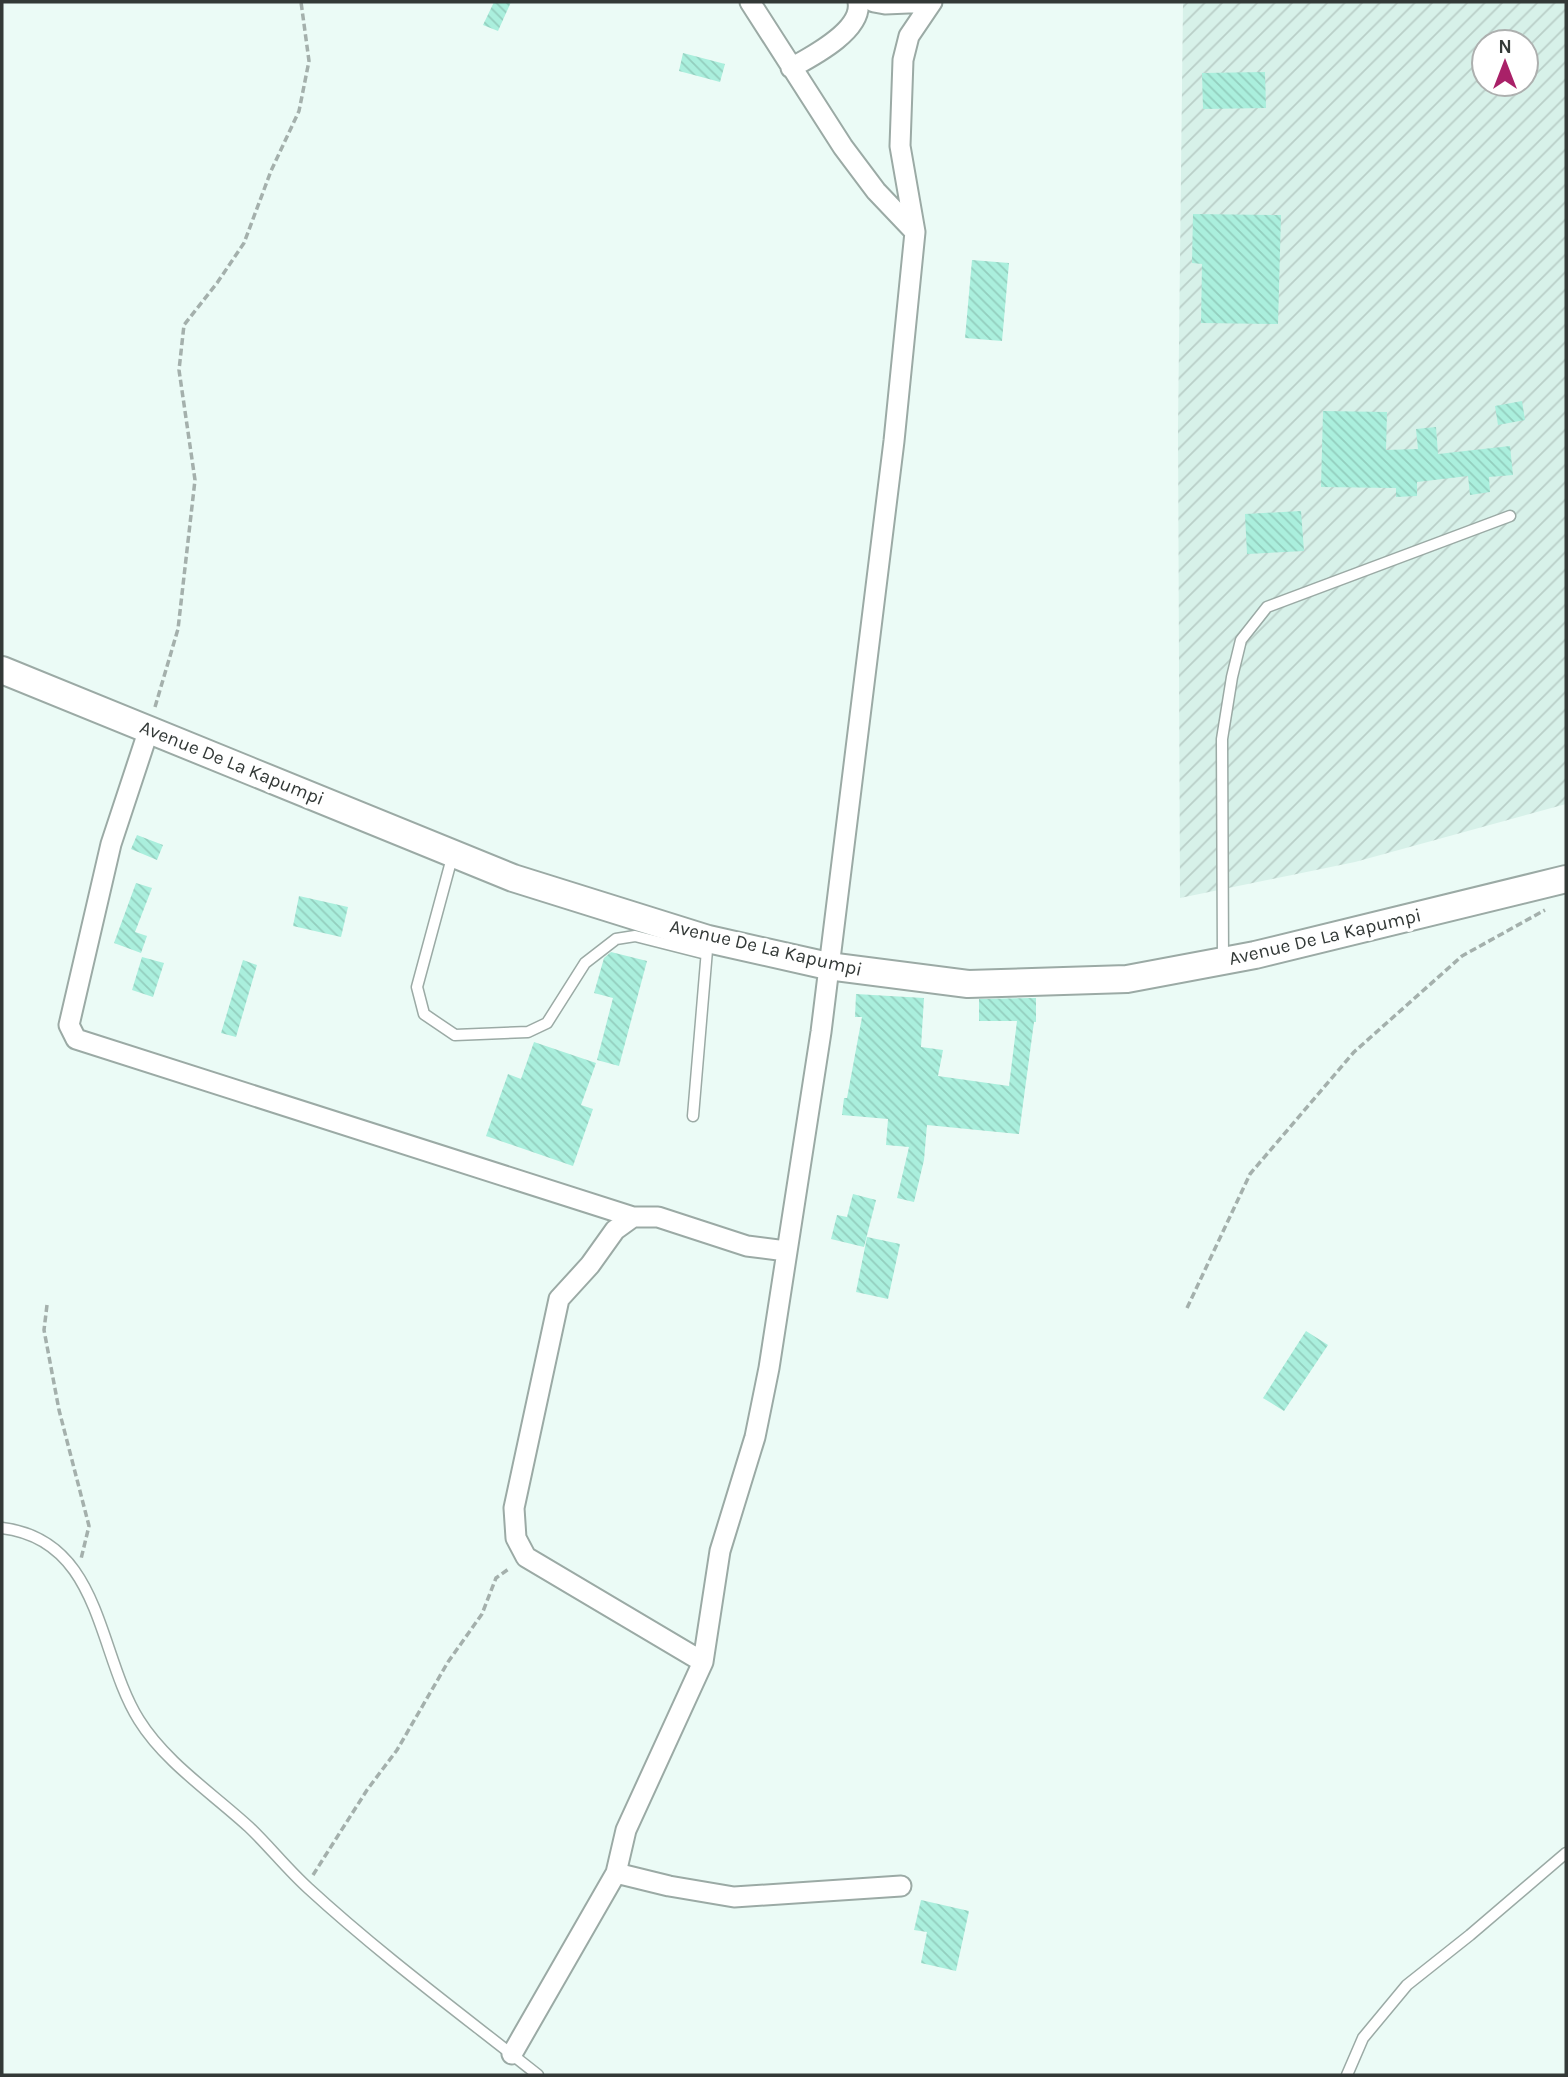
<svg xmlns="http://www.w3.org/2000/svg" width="1568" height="2077" viewBox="0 0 1568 2077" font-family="Karla,sans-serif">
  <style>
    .industrial { fill: url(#industrial-furrows); fill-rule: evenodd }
    .building { fill: url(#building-back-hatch) }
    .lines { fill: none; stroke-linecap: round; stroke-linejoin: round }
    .lane-casing { stroke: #9baaa5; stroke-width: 13 }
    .street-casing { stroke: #9baaa5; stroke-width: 23 }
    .secondary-casing { stroke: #9baaa5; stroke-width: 30 }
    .path { stroke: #a4b0ac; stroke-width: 3.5; stroke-dasharray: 7 3.5; stroke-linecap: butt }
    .lane { stroke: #fff; stroke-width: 10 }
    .street { stroke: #fff; stroke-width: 19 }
    .secondary { stroke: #fff; stroke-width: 26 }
    .labels { text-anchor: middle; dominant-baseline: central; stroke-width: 7; stroke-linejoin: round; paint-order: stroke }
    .street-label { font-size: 19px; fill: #333937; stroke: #fff }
  </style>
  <defs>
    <pattern id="industrial-furrows" width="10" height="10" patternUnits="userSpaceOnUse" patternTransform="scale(1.75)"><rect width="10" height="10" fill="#d7f1e9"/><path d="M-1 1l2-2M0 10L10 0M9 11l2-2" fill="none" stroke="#b9cfc8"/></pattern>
    <pattern id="building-back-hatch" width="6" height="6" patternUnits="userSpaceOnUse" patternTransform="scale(1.75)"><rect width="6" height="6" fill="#aaefdd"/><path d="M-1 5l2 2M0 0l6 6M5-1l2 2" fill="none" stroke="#93cebe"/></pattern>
  </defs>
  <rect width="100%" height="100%" fill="#ebfbf6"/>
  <!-- industrial -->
  <path class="industrial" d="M1183,2H1566V804L1355,862L1180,898L1178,429ZM1484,42H1526V84H1484Z"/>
  <!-- building -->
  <path class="building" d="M494,2H511L498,31L483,25Z
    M683,53L725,64L720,82L679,71Z
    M1265,72L1266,108L1203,109L1202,73Z
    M1193,214L1281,215L1278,324L1201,323L1202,264L1192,263Z
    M972,260L1009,263L1002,341L965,338Z
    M1522,401L1525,420L1498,425L1495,406Z
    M1323,411L1387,412L1386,450L1418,449L1416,429L1436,427L1438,454L1510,446L1513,475L1489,477L1490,492L1470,495L1468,476L1417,482V496L1396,497V488L1321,487Z
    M1301,511L1304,551L1247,554L1245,514Z
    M137,835L163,845L157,860L131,849Z
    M136,883L152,888L135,932L147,936L141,953L114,943Z
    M299,896L348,907L341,937L293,926Z
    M611,952L647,961L619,1066L597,1060L613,998L594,993L604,958Z
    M142,957L164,963L153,997L132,990Z
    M243,960L257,965L236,1037L221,1033Z
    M856,994L924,998L921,1047L943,1050L938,1076L1009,1086L1017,1021H979V999L1036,998V1022H1034L1019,1134L927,1125L924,1160L914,1202L897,1198L909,1147L886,1145L888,1119L842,1115L844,1098H847L862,1017H855Z
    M534,1042L596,1063L581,1105L593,1109L573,1166L486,1136L508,1074L521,1079Z
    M853,1194L876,1200L864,1247L831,1239L837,1215L847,1217Z
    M867,1237L900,1244L888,1299L856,1292Z
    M1306,1331L1328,1345L1284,1411L1263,1398Z
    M921,1900L969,1911L956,1971L921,1963L927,1932L914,1930Z"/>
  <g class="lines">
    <!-- lane casing -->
    <g class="lane-casing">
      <path id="lane" d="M453,854L417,987L424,1014L455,1035L528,1032L547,1023L585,963L616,939L635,936L706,954
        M1223,960L1222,739L1232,677L1241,640L1267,607L1510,516
        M693,1116L707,950
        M2,1528C102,1540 97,1653 139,1720C165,1762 212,1793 249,1827C269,1846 287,1869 308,1888C381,1955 461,2014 538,2075
        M1347,2075L1363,2038L1407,1985L1470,1935L1566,1853"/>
    </g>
    <!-- street casing -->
    <g class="street-casing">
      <path id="street" d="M750,2L843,147L876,191L915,232L894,441L821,1032L769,1368L755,1437L720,1551L703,1662L626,1830L616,1873L669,1886L734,1897L901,1886
        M874,2L885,4L932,2
        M791,68C813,56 863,30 858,2
        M915,232L900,146L903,60L909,36L932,2
        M149,729L111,844L69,1025L76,1039L633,1217
        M703,1662L526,1557L516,1538L514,1508L559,1299L590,1265L615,1230L633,1217H658L747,1246L786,1251
        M512,2054L616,1873"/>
    </g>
    <!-- secondary casing -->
    <g class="secondary-casing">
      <path id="secondary" d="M2,670L513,878L708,939L828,966L968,984L1127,979L1255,955L1566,879"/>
    </g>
    <!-- path -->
    <path class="path" d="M155,707L178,629L195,480L179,370L184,325L217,283L244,243L271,171L299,111L309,61L301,2
      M47,1305L44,1330L59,1410L89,1526L81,1559
      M1187,1308L1250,1174L1354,1052L1462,956L1545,910
      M313,1875L367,1790L397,1750L448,1662L482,1614L496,1578L510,1568"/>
    <!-- lane -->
    <use href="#lane" class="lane"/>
    <!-- street -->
    <use href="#street" class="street"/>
    <!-- secondary -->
    <use href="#secondary" class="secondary"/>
  </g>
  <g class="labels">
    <!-- street labels -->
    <g class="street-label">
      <text transform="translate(232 763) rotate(22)">Avenue De La Kapumpi</text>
      <text transform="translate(1325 937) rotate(-13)">Avenue De La Kapumpi</text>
      <text transform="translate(766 948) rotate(13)">Avenue De La Kapumpi</text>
    </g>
  </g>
  <!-- border -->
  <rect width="1568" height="2077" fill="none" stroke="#333937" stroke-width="7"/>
  <!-- north arrow -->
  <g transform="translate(1505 63)"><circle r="33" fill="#ffffff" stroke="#adb0af" stroke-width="2"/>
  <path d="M0-5L12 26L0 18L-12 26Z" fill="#a92168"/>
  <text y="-10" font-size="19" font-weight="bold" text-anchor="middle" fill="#333937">N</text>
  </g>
</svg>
